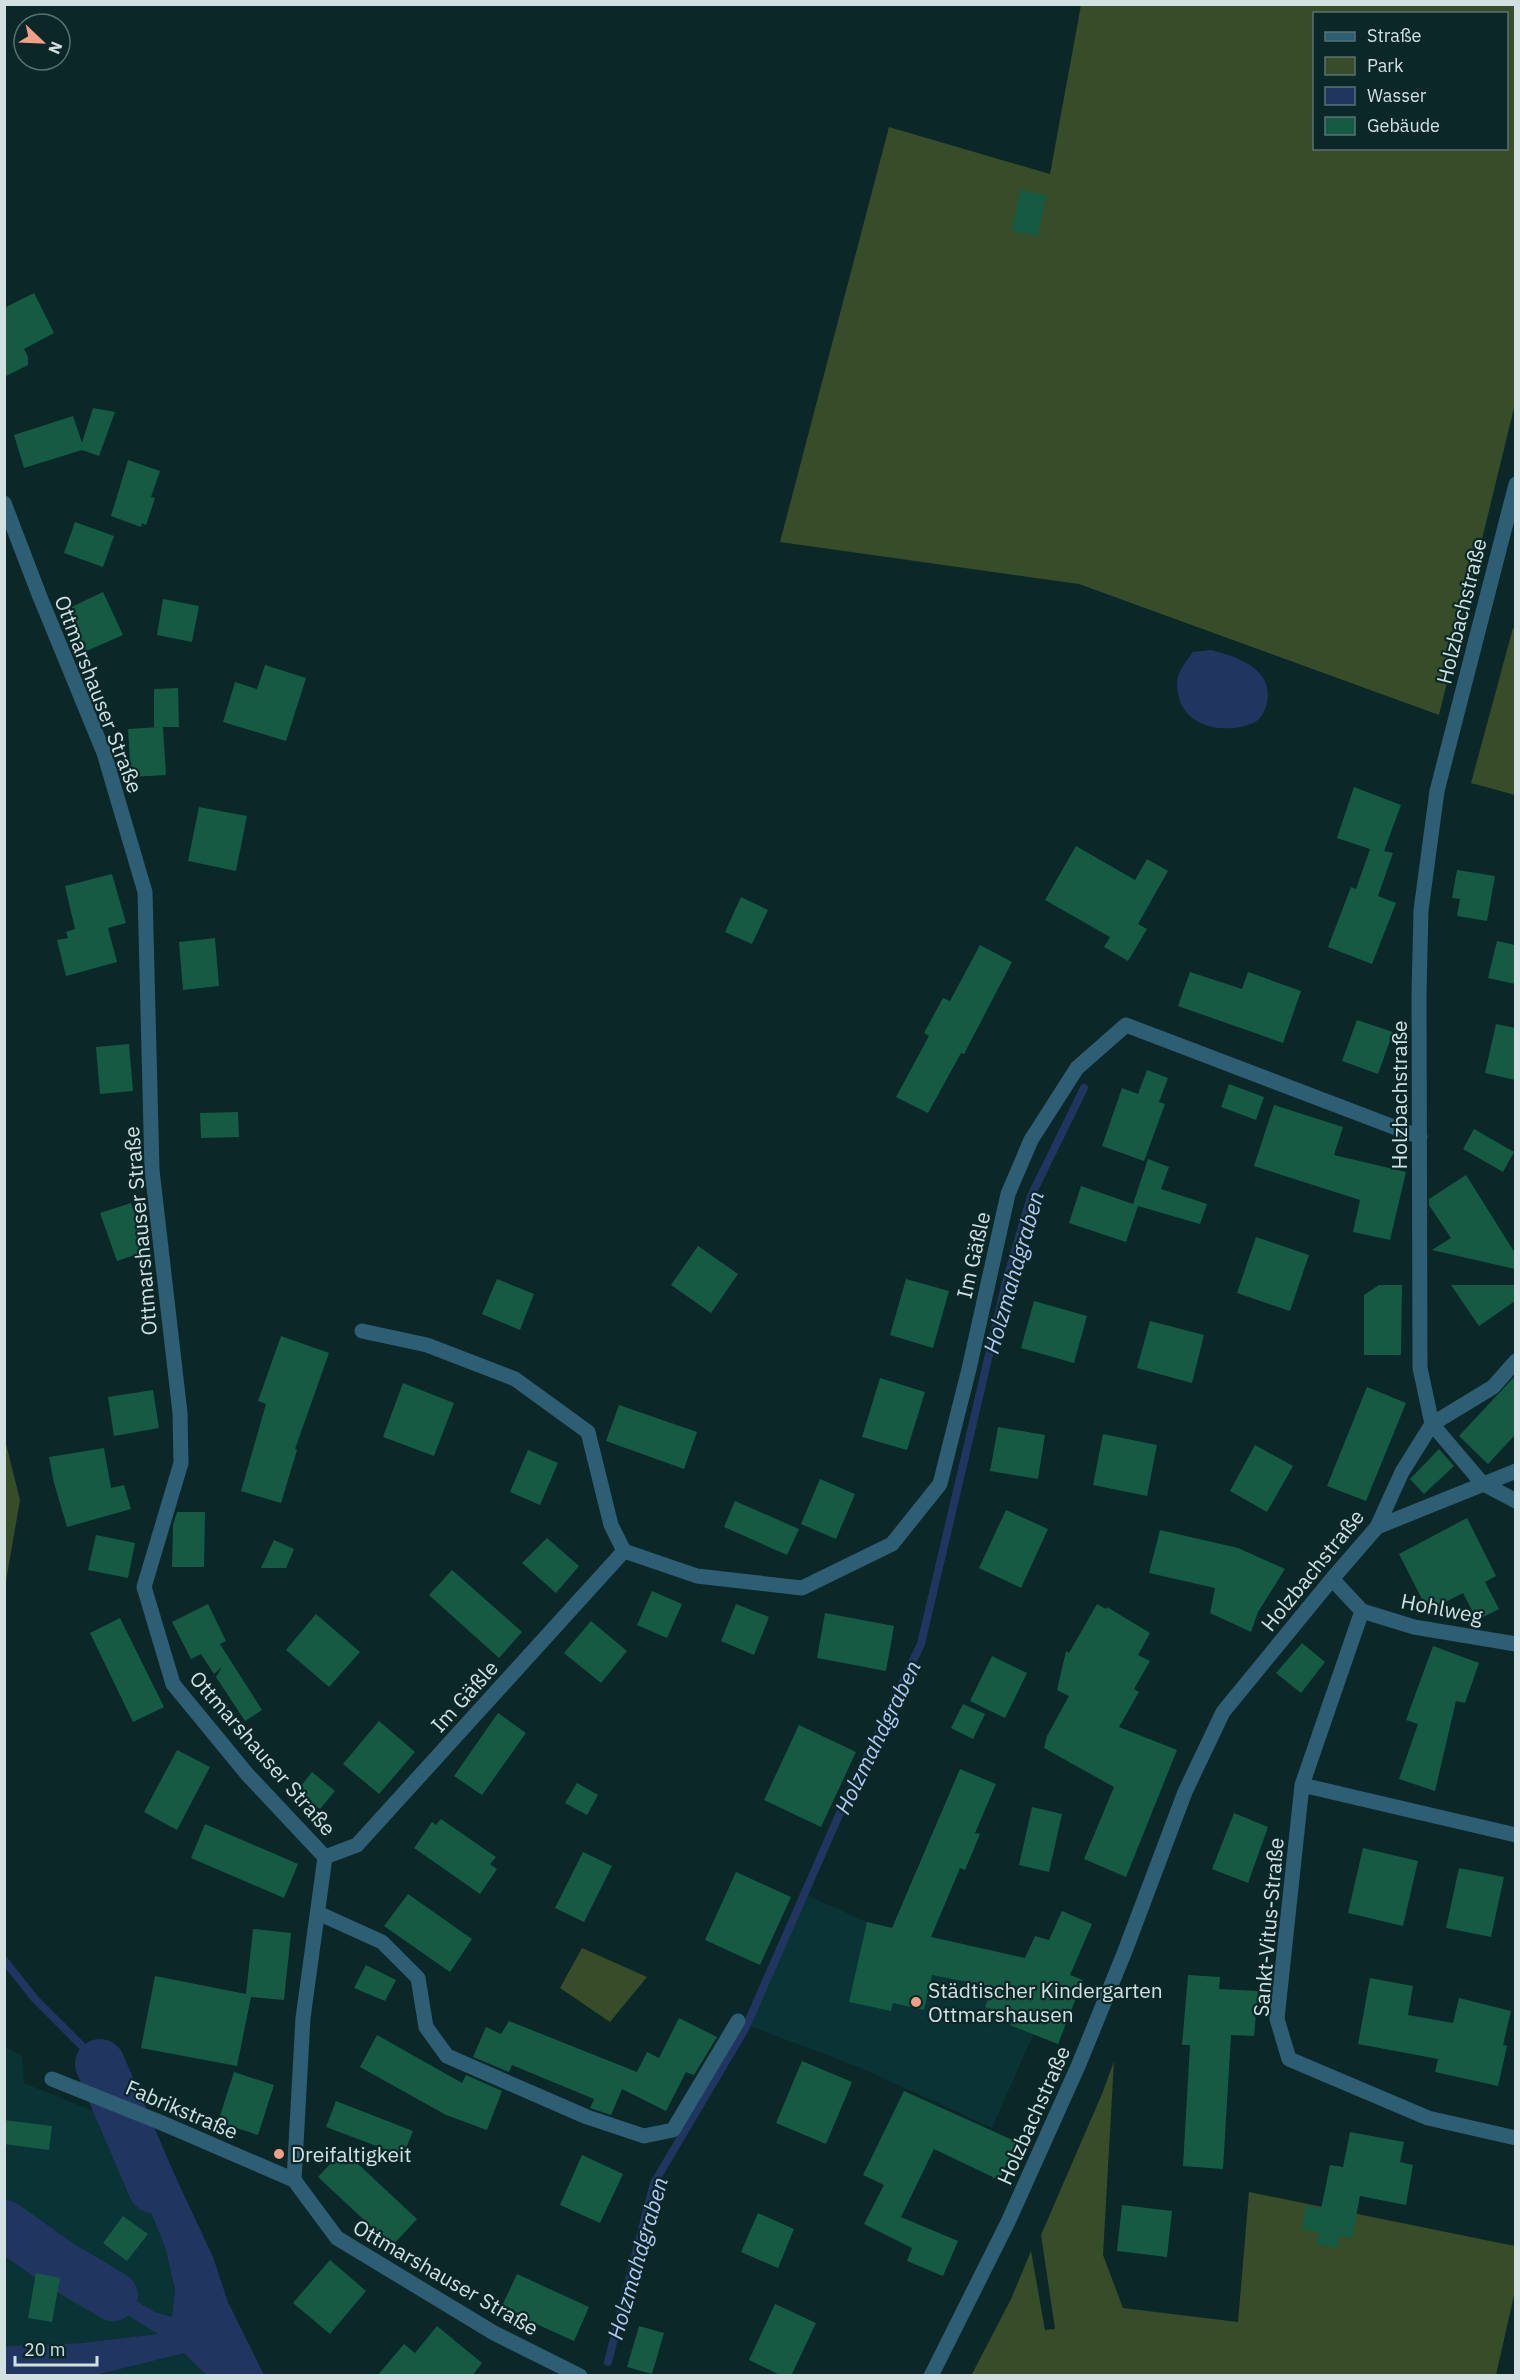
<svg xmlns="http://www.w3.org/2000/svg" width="1520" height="2380" viewBox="0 0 1520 2380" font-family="'IBM Plex Sans',sans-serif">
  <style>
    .built { fill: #093334 }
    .green { fill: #374c28; fill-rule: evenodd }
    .water { fill: #203660 }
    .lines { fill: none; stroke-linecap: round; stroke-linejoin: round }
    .stream { stroke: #203660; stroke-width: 8 }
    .river { stroke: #203660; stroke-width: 50 }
    .building { fill: #155b43 }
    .minor { stroke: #2e5e74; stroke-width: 15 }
    .poi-dot { fill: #f49e86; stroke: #0b2728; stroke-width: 2 }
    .labels { text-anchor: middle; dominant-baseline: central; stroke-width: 4.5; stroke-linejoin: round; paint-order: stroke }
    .street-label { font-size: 21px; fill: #d1e1e1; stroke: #0b2728 }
    .poi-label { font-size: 21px; fill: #d1e1e1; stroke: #0b2728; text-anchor: start }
    .water-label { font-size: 22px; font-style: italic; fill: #b1c9f4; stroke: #0b2728 }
  </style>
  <rect width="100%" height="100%" fill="#0b2728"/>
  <!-- built -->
  <path class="built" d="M804,1894L867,1922L1003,1953L1001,1963L1036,1962L1083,1980L1058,2044L1033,2035L992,2128L861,2068L747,2025Z
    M4,2046L22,2056L24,2083L113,2119L165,2247L175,2289L172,2317L155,2312L59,2255L51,2268L159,2334L81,2343L5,2346Z
    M184,2353L206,2375L96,2376L133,2365Z"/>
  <!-- green -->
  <path class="green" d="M1081,5H1515V404L1439,715L1079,584L780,542L889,127L1050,174ZM1314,14H1506V148H1314Z
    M1513,628H1516L1515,795L1471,783Z
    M4,1436L20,1500L5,1587H4Z
    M582,1948L647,1977L610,2022L560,1988Z
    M1114,2061L1103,2255L1123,2308L1238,2322L1249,2192L1515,2246V2291L1496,2375L971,2376L1011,2299L1031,2251L1045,2330L1055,2329L1041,2235L1102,2094Z"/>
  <!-- water -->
  <path class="water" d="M1211,650C1238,657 1274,669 1267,703C1265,710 1262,718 1255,722C1231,734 1190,730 1180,701C1173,679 1179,670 1193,652Z
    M113,2119L157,2137L213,2257L228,2302L264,2375H206L184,2353L96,2375H5V2346L81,2343L158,2334L51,2268L59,2255L155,2312L172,2317L175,2289L165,2247Z"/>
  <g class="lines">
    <!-- stream -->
    <path class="stream" d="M4,1960L35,1999L100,2064
      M608,2362L654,2183L745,2029L839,1815L921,1644L1006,1282L1031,1196L1084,1088"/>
    <!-- river -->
    <path class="river" d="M100,2064L153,2188
      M4,2225L59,2264L113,2296"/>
  </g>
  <!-- building -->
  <path class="building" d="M1020,190L1046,195L1038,236L1012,231Z
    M34,293L54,333L24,349L28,357V365L4,377V308Z
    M93,408L115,412L99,456L82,450L24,468L14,435L73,416L82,443Z
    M128,460L160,471L151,497L155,498L146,525L142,523L141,527L111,516Z
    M75,522L114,536L103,567L64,553Z
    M103,592L123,635L82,653L63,611Z
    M163,599L199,606L192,642L157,635Z
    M265,665L306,678L286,741L223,722L235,682L257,689Z
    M178,688L179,727H163L166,775L131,777L128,729L160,727H154V689Z
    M1354,787L1401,805L1384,851L1393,853L1378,896L1396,903L1372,964L1328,947L1351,887L1356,889L1370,849L1337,838Z
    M199,807L247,816L236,871L188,861Z
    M1076,846L1135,880L1147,859L1168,871L1138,924L1147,929L1128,961L1104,947L1110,937L1045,900Z
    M1457,870L1495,876L1487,921L1457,916L1460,899L1452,898Z
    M112,874L126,923L108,928L117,962L66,976L57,940L68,938L66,932L75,929L65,886Z
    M741,897L768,910L752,944L725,932Z
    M215,938L219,986L183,990L179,942Z
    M1497,941L1515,945V984L1488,978Z
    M980,945L1012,962L964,1054L961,1053L928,1113L896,1097L929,1036L924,1033L943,998L950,1001Z
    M1190,972L1242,989L1248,972L1301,991L1283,1043L1178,1006Z
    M1357,1020L1393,1032L1378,1074L1342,1061Z
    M1496,1024L1515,1028V1080L1485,1073Z
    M129,1044L133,1091L100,1094L96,1047Z
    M1147,1070L1168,1078L1159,1102L1165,1104L1144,1161L1102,1146L1122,1088L1138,1094Z
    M1229,1084L1264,1097L1256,1120L1221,1107Z
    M1274,1105L1343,1127L1334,1155L1406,1172L1390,1240L1353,1232L1360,1200L1254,1166Z
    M238,1112L239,1137L201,1138L200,1113Z
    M1474,1129L1514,1152L1503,1172L1463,1149Z
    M1148,1159L1169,1167L1161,1189L1207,1204L1200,1224L1138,1206L1126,1242L1069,1223L1081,1186L1133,1204Z
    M1466,1175L1515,1253V1269L1432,1250L1451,1238L1429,1205V1199Z
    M131,1203L147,1251L117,1261L100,1213Z
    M1256,1237L1309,1255L1290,1311L1237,1293Z
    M698,1246L738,1274L711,1313L671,1285Z
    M497,1279L534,1294L520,1330L482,1314Z
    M906,1279L949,1291L933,1348L890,1335Z
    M1379,1285H1402L1401,1355H1364V1295Z
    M1451,1285H1515V1301L1479,1326Z
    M1034,1301L1087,1316L1074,1363L1021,1348Z
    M1150,1321L1204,1335L1192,1383L1137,1368Z
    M281,1336L329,1353L295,1449L297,1450L281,1503L241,1491L266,1404L258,1401Z
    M1515,1376V1435L1488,1464L1459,1436Z
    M880,1378L925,1392L907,1450L862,1437Z
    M403,1383L454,1403L434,1456L383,1437Z
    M1367,1387L1406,1403L1366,1501L1327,1486Z
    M153,1390L159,1428L114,1436L108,1397Z
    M619,1405L697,1432L684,1469L606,1441Z
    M998,1427L1045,1435L1038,1479L990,1471Z
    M1103,1434L1157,1445L1147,1496L1093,1485Z
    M1255,1445L1293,1466L1267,1512L1230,1491Z
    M104,1448L111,1488L124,1485L131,1509L67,1527L54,1483L49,1457Z
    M1439,1449L1454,1466L1424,1494L1410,1479Z
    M528,1450L558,1463L540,1505L510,1492Z
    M820,1479L855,1494L836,1539L801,1524Z
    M735,1501L799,1529L787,1555L724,1527Z
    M1006,1510L1048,1529L1021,1588L979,1568Z
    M177,1512H205L204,1567H172L173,1525Z
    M1467,1518L1496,1576L1485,1582L1499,1609L1477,1620L1463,1593L1428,1611L1399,1554Z
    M1160,1530L1238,1548L1285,1569L1258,1612L1251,1632L1210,1613L1215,1588L1149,1573Z
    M96,1535L135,1543L128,1578L88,1570Z
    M547,1538L579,1566L556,1593L522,1563Z
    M274,1540L294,1549L286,1568H261Z
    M452,1570L522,1632L499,1658L429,1595Z
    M652,1591L682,1604L667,1638L637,1625Z
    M208,1604L226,1641L220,1644L262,1710L245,1721L216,1677L222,1667L214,1674L201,1654L191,1659L172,1622Z
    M736,1604L769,1617L754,1655L721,1641Z
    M1097,1604L1106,1609L1107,1607L1150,1633L1138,1655L1150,1661L1134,1689L1139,1692L1119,1727L1177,1750L1126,1877L1084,1859L1114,1787L1044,1748L1047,1736L1069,1696L1057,1690L1066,1651L1069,1653Z
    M825,1613L894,1626L886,1671L817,1658Z
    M316,1614L360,1652L329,1687L286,1650Z
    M120,1618L164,1707L133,1722L90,1633Z
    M591,1621L627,1651L601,1683L564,1653Z
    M1302,1643L1325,1662L1301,1693L1276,1673Z
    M1433,1646L1479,1663L1465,1703L1456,1701L1435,1791L1399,1779L1418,1724L1406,1720Z
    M992,1656L1027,1673L1005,1718L970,1701Z
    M963,1704L985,1714L973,1739L951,1728Z
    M498,1713L526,1733L482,1795L454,1776Z
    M379,1721L415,1752L379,1794L343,1764Z
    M799,1725L856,1752L821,1827L764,1800Z
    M177,1750L210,1767L177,1830L144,1812Z
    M960,1769L996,1784L975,1833L980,1834L965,1870L960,1868L931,1937L1025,1958L1035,1936L1049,1940L1062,1911L1092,1924L1070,1975L1083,1980L1058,2044L1010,2025L1013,2018L985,2007L993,1987L932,1975L924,2010L893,2003L891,2011L849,2002L867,1922L892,1928Z
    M312,1772L335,1791L320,1809L298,1790Z
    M577,1783L598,1795L587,1815L565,1803Z
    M1032,1807L1062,1814L1049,1872L1019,1865Z
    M1234,1813L1268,1827L1248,1883L1212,1869Z
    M441,1819L496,1857L490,1864L497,1869L480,1894L414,1848L432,1822L436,1825Z
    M205,1824L298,1864L284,1898L191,1858Z
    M1363,1848L1418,1861L1403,1926L1348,1913Z
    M583,1852L612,1866L584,1922L555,1908Z
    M1459,1868L1504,1877L1491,1937L1446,1928Z
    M736,1872L791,1897L760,1965L705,1940Z
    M408,1894L472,1939L450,1972L384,1926Z
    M253,1929L291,1933L284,2000L251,1997L237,2066L141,2048L155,1976L246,1994Z
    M366,1965L396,1980L385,2001L354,1988Z
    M1188,1975L1220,1977L1219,1989L1258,1991L1254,2036L1231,2035L1223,2169L1183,2166L1190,2045H1182Z
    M1370,1978L1413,1986L1408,2015L1453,2023L1459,1998L1511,2011L1503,2045L1507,2046L1498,2086L1435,2072L1438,2059L1358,2044Z
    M679,2018L717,2037L694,2075L686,2072L666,2111L622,2089L611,2115L590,2108L594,2099L512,2065L509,2072L473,2057L486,2027L501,2034L509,2021L637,2072L647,2052L659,2058Z
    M377,2035L462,2083L466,2075L502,2091L487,2130L446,2115L360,2067Z
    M802,2061L852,2082L826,2144L776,2123Z
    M234,2072L274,2085L258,2135L218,2122Z
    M904,2091L1017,2142L999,2180L934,2149L901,2217L958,2241L943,2276L907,2261L912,2248L864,2224L884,2185L863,2175Z
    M336,2101L413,2131L403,2156L326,2127Z
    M4,2120L52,2126L49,2150L4,2144Z
    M1350,2132L1404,2142L1400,2162L1413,2165L1406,2205L1360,2196L1352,2238L1339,2236L1337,2248L1316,2244L1319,2232L1302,2229L1306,2206L1321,2209L1330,2165L1343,2167Z
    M343,2150L417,2219L392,2246L318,2177Z
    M582,2155L623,2174L600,2223L560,2205Z
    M1122,2205L1172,2211L1167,2257L1117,2251Z
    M758,2213L794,2229L778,2268L741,2252Z
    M123,2216L148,2234L127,2261L103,2243Z
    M330,2260L366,2291L330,2334L293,2303Z
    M36,2273L60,2278L52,2322L28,2318Z
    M517,2274L589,2307L574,2341L501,2308Z
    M775,2304L816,2323L791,2376H782L749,2360Z
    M437,2326L482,2363L472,2376H377L404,2344L415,2353Z
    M639,2326L664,2333L652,2374L627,2367Z"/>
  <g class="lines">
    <!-- minor -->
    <path class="minor" d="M4,503L40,597L104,753L145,892L152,1170L180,1413L181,1463L144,1587L173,1684L247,1774L325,1857L303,2018L294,2180L337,2238L494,2333L580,2376
      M362,1331L427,1345L515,1379L588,1432L611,1525L624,1551
      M1432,1424L1482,1483L1516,1501
      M1432,1424L1493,1387L1516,1361
      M1377,1527L1516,1471
      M1332,1579L1362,1611L1302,1785L1277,2019L1289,2059L1428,2118L1516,2138
      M1362,1611L1414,1627L1516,1644
      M1302,1785L1516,1835
      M325,1857L357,1845L624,1551L697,1576L802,1588L892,1544L940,1484L969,1369L1008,1194L1031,1140L1077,1068L1126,1025L1420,1137
      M318,1913L382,1942L418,1978L426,2027L447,2056L587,2117L644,2136L673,2130L738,2021
      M52,2079L162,2123L294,2180
      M931,2376L1008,2222L1079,2064L1125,1951L1185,1792L1223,1712L1332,1579L1377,1527L1402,1472L1432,1424L1420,1368L1419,993L1421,910L1437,791L1516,484"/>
  </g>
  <!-- markers -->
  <g class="poi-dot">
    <circle cx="916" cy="2002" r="6"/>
    <circle cx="279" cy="2154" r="6"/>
  </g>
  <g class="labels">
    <!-- street labels -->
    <g class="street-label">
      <text transform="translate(1461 611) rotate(-76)">Holzbachstraße</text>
      <text transform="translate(99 694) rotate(69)">Ottmarshauser Straße</text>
      <text transform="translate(1399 1095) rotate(-90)">Holzbachstraße</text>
      <text transform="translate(140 1231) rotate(-95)">Ottmarshauser Straße</text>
      <text transform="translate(973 1255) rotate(-77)">Im Gäßle</text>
      <text transform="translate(1312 1570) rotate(-51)">Holzbachstraße</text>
      <text transform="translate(1442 1608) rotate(11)">Hohlweg</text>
      <text transform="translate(464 1696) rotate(-48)">Im Gäßle</text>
      <text transform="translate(263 1753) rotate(49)">Ottmarshauser Straße</text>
      <text transform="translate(1268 1927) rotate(-85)">Sankt-Vitus-Straße</text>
      <text transform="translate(182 2109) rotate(23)">Fabrikstraße</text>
      <text transform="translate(1033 2115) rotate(-66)">Holzbachstraße</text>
      <text transform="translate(446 2277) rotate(30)">Ottmarshauser Straße</text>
    </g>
    <!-- poi labels -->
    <g class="poi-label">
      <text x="928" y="1990">Städtischer Kindergarten<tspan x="928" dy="24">Ottmarshausen</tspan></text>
      <text x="291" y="2154">Dreifaltigkeit</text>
    </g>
    <!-- water labels -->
    <g class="water-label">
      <text transform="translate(1013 1272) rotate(-74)">Holzmahdgraben</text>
      <text transform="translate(877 1737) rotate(-64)">Holzmahdgraben</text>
      <text transform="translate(637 2258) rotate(-74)">Holzmahdgraben</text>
    </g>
  </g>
  <!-- border -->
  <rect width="1520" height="2380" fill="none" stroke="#d1e1e1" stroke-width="12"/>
  <!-- legend -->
  <rect x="1313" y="12" width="195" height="138" fill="#0b2728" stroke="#5a7172" stroke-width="1.5"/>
  <rect x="1325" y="32" width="30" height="9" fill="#2e5e74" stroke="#5a7172" stroke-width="1.5"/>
  <text x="1367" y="42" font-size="18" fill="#d1e1e1">Straße</text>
  <rect x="1325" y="57" width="30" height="18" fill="#374c28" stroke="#5a7172" stroke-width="1.5"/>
  <text x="1367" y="72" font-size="18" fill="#d1e1e1">Park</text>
  <rect x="1325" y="87" width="30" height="18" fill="#203660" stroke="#5a7172" stroke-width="1.5"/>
  <text x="1367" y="102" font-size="18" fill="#d1e1e1">Wasser</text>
  <rect x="1325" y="117" width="30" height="18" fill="#155b43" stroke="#5a7172" stroke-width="1.5"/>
  <text x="1367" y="132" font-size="18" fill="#d1e1e1">Gebäude</text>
  <!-- north arrow -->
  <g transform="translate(42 42) rotate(113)"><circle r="28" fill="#0b2728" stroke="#5a7172" stroke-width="1.5"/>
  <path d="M0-4.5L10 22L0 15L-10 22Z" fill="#f49e86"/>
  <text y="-9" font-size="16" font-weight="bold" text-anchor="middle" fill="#d1e1e1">N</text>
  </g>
  <!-- scale -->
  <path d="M15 2356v9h82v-9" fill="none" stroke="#d1e1e1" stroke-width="3"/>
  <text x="24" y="2356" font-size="18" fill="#d1e1e1" stroke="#0b2728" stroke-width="4.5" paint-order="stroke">20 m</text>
</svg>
